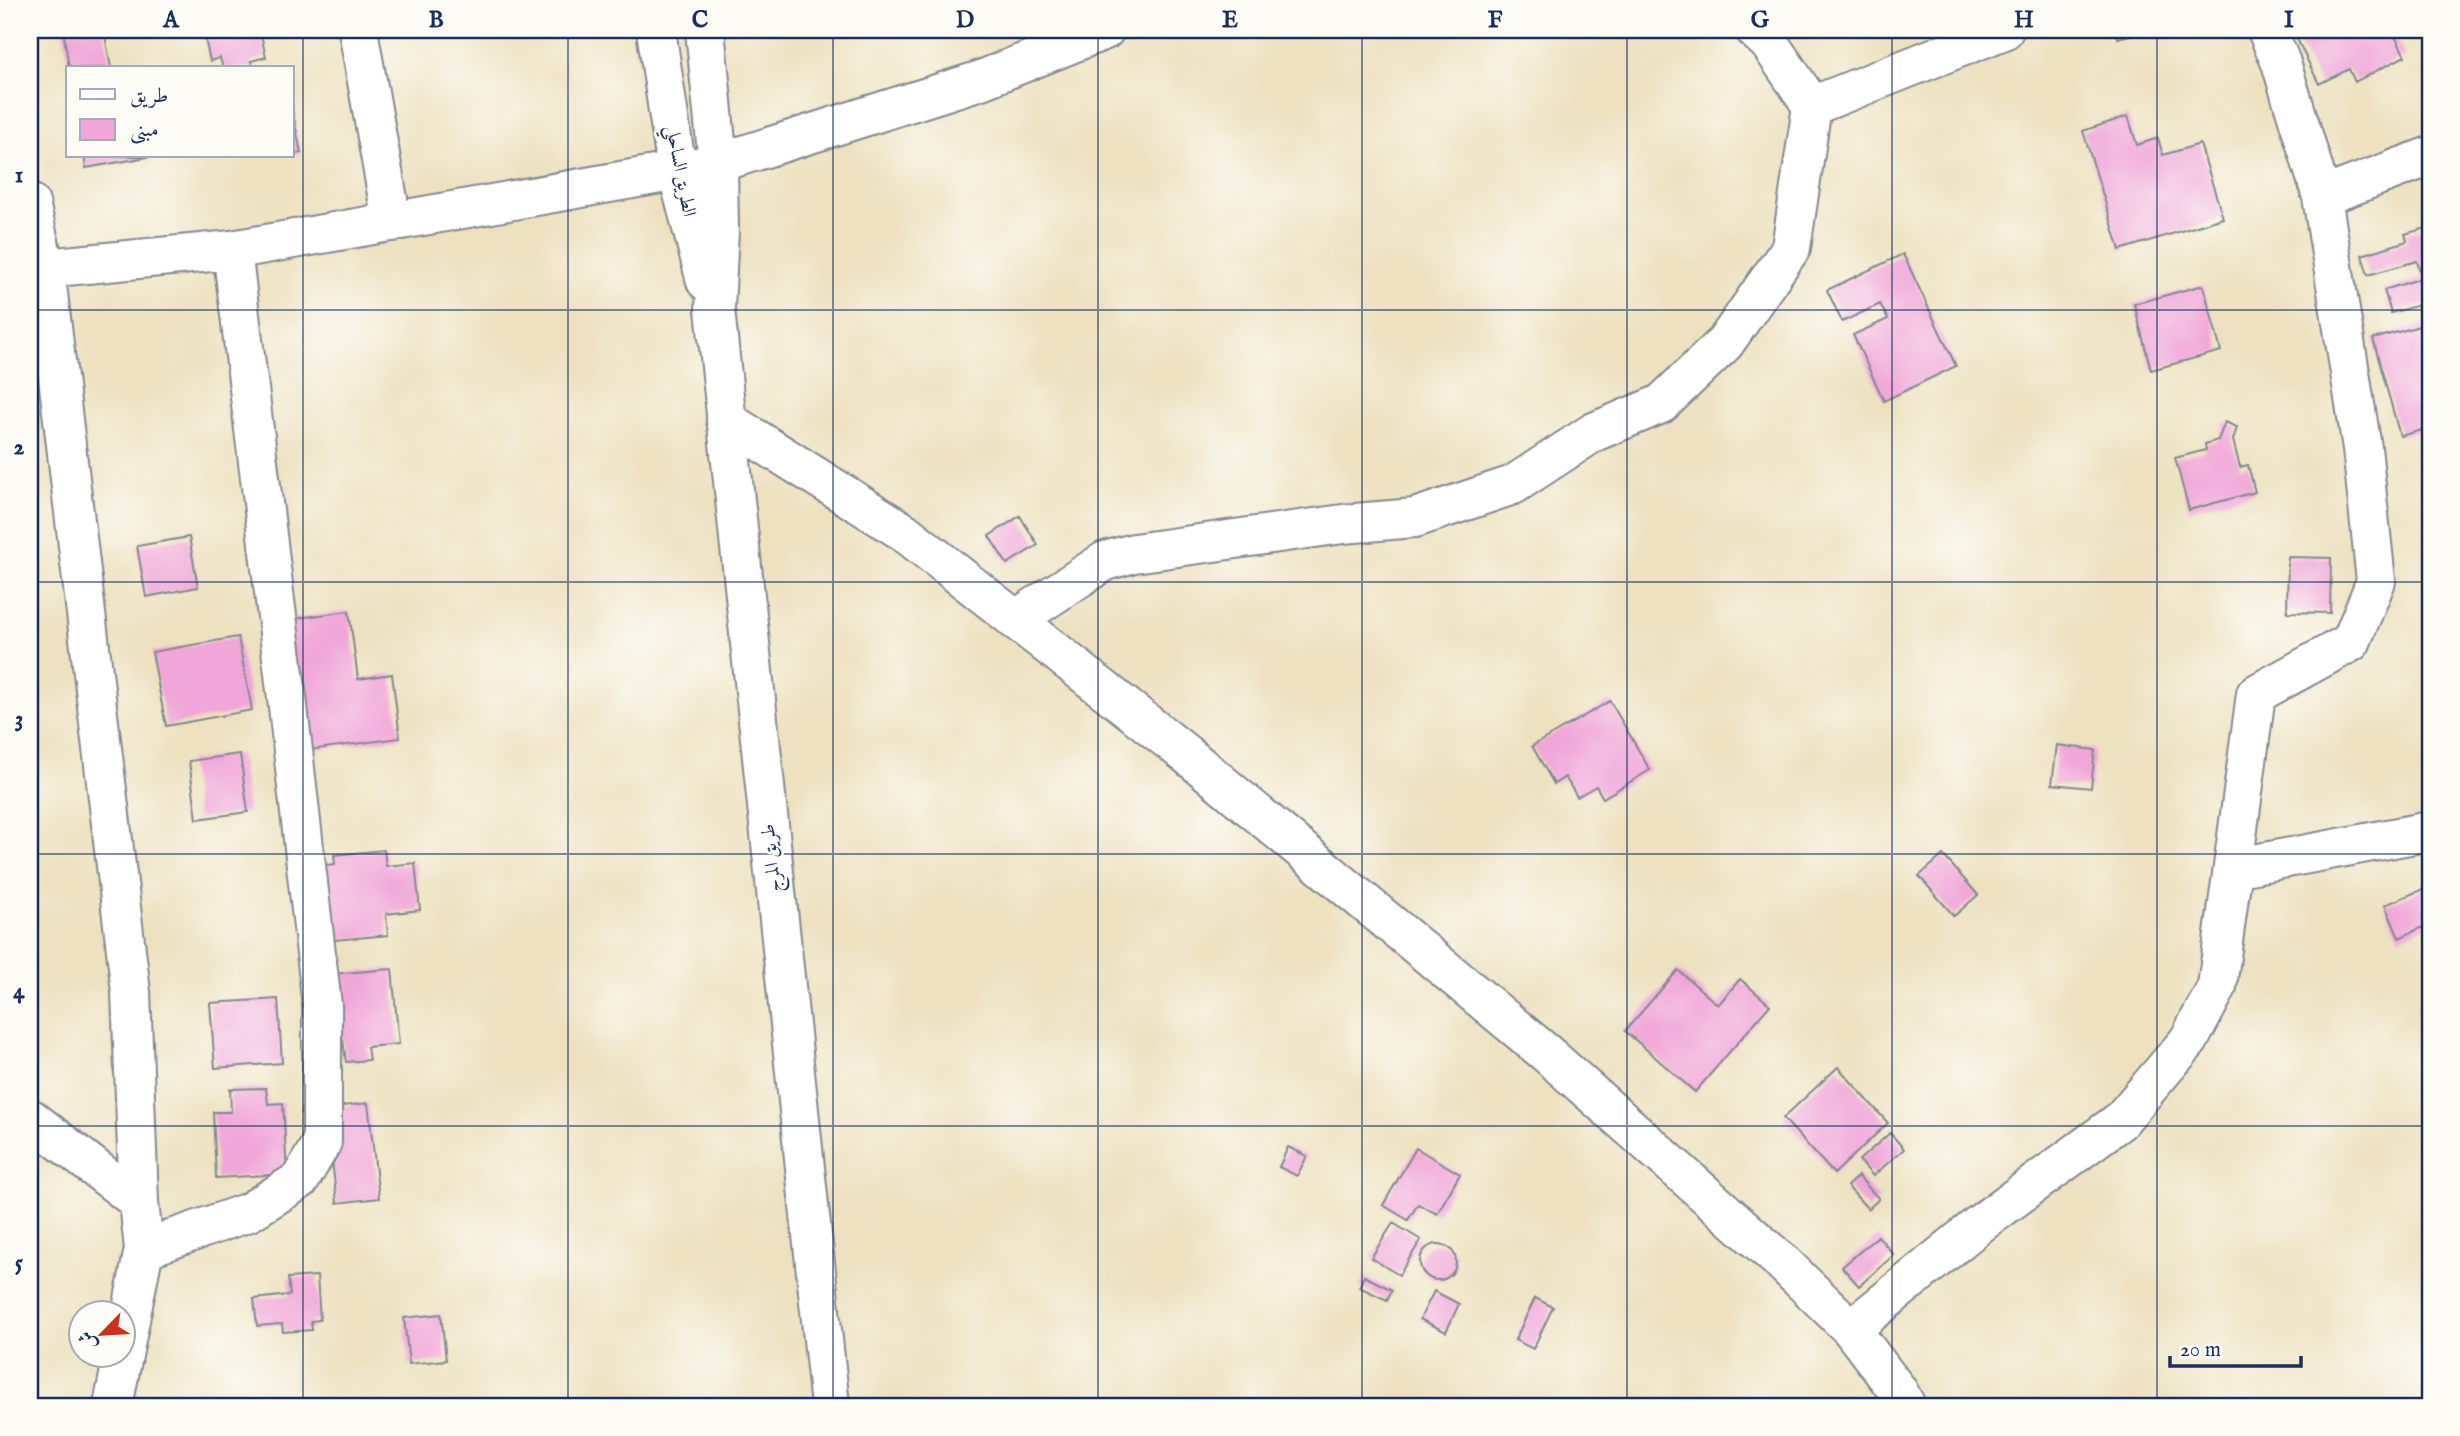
<svg xmlns="http://www.w3.org/2000/svg" width="2460" height="1436" viewBox="0 0 2460 1436" font-family="'IM FELL English',Amiri,serif">
  <style>
    .building { fill: #f0a6d8 }
    .lines { fill: none; stroke-linecap: round; stroke-linejoin: round }
    .minor-casing { stroke: #84888f; stroke-width: 42 }
    .major-casing { stroke: #84888f; stroke-width: 42 }
    .highway-casing { stroke: #84888f; stroke-width: 42 }
    .minor { stroke: #fff; stroke-width: 38 }
    .major { stroke: #fff; stroke-width: 38 }
    .highway { stroke: #fff; stroke-width: 38 }
    .grid { fill: none; stroke: #1b2f5e; stroke-width: 2; stroke-opacity: 0.55 }
    .labels { text-anchor: middle; dominant-baseline: central; stroke-width: 5; stroke-linejoin: round; paint-order: stroke }
    .street-label { font-size: 19px; fill: #1b2f5e; stroke: #fdfcf7 }
    .neatline { fill: none; stroke: #1b2f5e; stroke-width: 2.5 }
    .grid-label { font-size: 23px; text-anchor: middle; font-weight: bold; fill: #1b2f5e }
  </style>
  <rect width="100%" height="100%" fill="#fdfcf7"/>
  <filter id="ink" filterUnits="userSpaceOnUse"><feTurbulence type="fractalNoise" baseFrequency=".0143" numOctaves="2"/><feDisplacementMap in="SourceGraphic" scale="14" xChannelSelector="R" yChannelSelector="G"/><feConvolveMatrix kernelMatrix="1 2 1 2 8 2 1 2 1" color-interpolation-filters="sRGB"/></filter>
  <filter id="wash" filterUnits="userSpaceOnUse"><feTurbulence type="fractalNoise" baseFrequency=".00686" numOctaves="4" result="noise"/><feDisplacementMap in="SourceGraphic" scale="28" xChannelSelector="R" yChannelSelector="G"/><feGaussianBlur stdDeviation="1.57" result="paint"/><feColorMatrix in="noise" values="0 0 0 0 0 0 0 0 0 0 0 0 0 0 0 0 0 1.4 0 .05"/><feComposite in="paint" operator="in"/></filter>
  <g filter="url(#wash)">
    <rect width="100%" height="100%" fill="#ede1c0"/>
    <g id="blocks">
      <!-- building -->
      <path class="building" d="M63,30H104L111,68H69Z
        M203,30H260L266,57L251,61L253,68H223L220,58L210,61Z
        M2116,30H2146V31L2118,38Z
        M2311,30H2392L2405,56L2355,82L2349,69L2319,84L2296,37Z
        M292,109L301,153L292,155Z
        M2128,116L2137,145L2158,138L2163,155L2200,144L2223,218L2120,250L2083,131Z
        M84,156H146L147,157L86,168Z
        M2430,227V302L2391,313L2384,290L2422,278L2417,261L2368,275L2362,255L2407,241L2405,234Z
        M1903,254L1956,366L1884,401L1853,335L1888,319L1880,304L1842,322L1827,290Z
        M2203,285L2221,351L2151,370L2134,304Z
        M2430,323V428L2400,436L2373,339Z
        M2225,422L2237,427L2233,440L2240,467L2248,465L2255,492L2189,510L2175,458L2206,450L2205,444L2218,440Z
        M1020,516L1038,545L1007,564L989,536Z
        M189,537L198,587L146,597L137,546Z
        M2288,557L2331,558L2330,613L2287,612Z
        M349,611L358,679L392,674L400,738L302,751L284,620Z
        M238,637L252,710L166,726L152,652Z
        M1610,701L1650,770L1603,798L1596,786L1577,797L1565,777L1554,784L1532,746Z
        M2057,745L2095,750L2091,788L2052,784Z
        M240,754L248,812L197,819L189,761Z
        M384,850L386,866L415,863L420,910L386,914L388,935L324,941L316,866L335,864L334,855Z
        M1943,855L1978,895L1954,916L1919,876Z
        M2428,887L2430,892V924L2399,938L2385,905Z
        M392,969L399,1044L367,1047L369,1060L346,1062L343,1040H337L330,974Z
        M1678,970L1718,1005L1740,979L1770,1005L1695,1092L1625,1031Z
        M278,999L282,1063L215,1068L210,1003Z
        M1838,1067L1888,1123L1834,1174L1783,1118Z
        M266,1088L268,1104L283,1103L287,1174L216,1178L213,1112H231L230,1089Z
        M368,1103L379,1198L337,1203L326,1108Z
        M1890,1133L1904,1149L1873,1176L1859,1160Z
        M1288,1147L1307,1156L1297,1176L1279,1167Z
        M1416,1148L1460,1174L1437,1214L1418,1204L1408,1220L1383,1205Z
        M1858,1176L1879,1199L1868,1209L1847,1186Z
        M1393,1223L1421,1240L1399,1275L1371,1258Z
        M1878,1236L1894,1255L1859,1286L1842,1267Z
        M1420 1262a18 18 0 1 1 36 0a18 18 0 1 1-36 0Z
        M317,1276L320,1320L311,1321L312,1330L283,1332L282,1324L257,1326L254,1299L290,1295L288,1278Z
        M1364,1276L1392,1290L1387,1300L1359,1287Z
        M1434,1291L1459,1304L1446,1332L1420,1319Z
        M1535,1298L1553,1307L1533,1349L1515,1340Z
        M441,1314L446,1360L409,1364L404,1318Z"/>
    </g>
  </g>
  <g filter="url(#ink)">
    <use href="#blocks" fill-opacity="0" stroke="#84888f" stroke-width="2"/>
    <g class="lines">
      <!-- minor casing -->
      <g class="minor-casing">
        <path id="minor" d="M358,30L392,222
          M1812,106L2004,30
          M2322,197L2430,156
          M30,203L45,268L131,992L139,1202L144,1249L113,1406
          M45,268L232,250L677,171
          M726,420L904,532L1186,754L1546,1053L1784,1264L1851,1329L1898,1391L1906,1406
          M1015,620L1105,561L1134,553L1343,524L1415,518L1513,485L1594,432L1661,404L1725,343L1791,248L1812,106L1769,43L1755,30
          M2233,868L2430,831
          M30,1118L139,1202
          M144,1249L249,1212L300,1180L322,1142V1006L287,698L232,250
          M1851,1329L1981,1223L2120,1121L2189,1040L2217,987L2256,694L2351,642L2376,581L2362,448L2322,197L2281,63L2267,30"/>
      </g>
      <!-- major casing -->
      <g class="major-casing">
        <path id="major" d="M677,171L718,163L981,80L1105,30"/>
      </g>
      <!-- highway casing -->
      <g class="highway-casing">
        <path id="highway" d="M656,30L677,171L706,281
          M705,30L718,163L719,230L715,309L830,1406"/>
      </g>
      <!-- minor -->
      <use href="#minor" class="minor"/>
      <!-- major -->
      <use href="#major" class="major"/>
      <!-- highway -->
      <use href="#highway" class="highway"/>
    </g>
  </g>
  <!-- grid -->
  <path class="grid" d="M303,30V1406M568,30V1406M833,30V1406M1098,30V1406M1362,30V1406M1627,30V1406M1892,30V1406M2157,30V1406M30,310H2430M30,582H2430M30,854H2430M30,1126H2430"/>
  <g class="labels">
    <!-- street labels -->
    <g class="street-label">
      <text transform="translate(680 171) rotate(79)">الطريق الساحلي</text>
      <text transform="translate(772 858) rotate(-96)">طريق المرج</text>
    </g>
  </g>
  <!-- margin -->
  <rect width="2460" height="1436" fill="none" stroke="#fdfcf7" stroke-width="77"/>
  <!-- legend -->
  <rect x="66" y="66" width="228" height="91" fill="#fdfcf7" stroke="#a3aaba" stroke-width="2"/>
  <rect x="80" y="89" width="35" height="10" fill="#ffffff" stroke="#a3aaba" stroke-width="2"/>
  <text x="130" y="102" font-size="21" fill="#1b2f5e">طريق</text>
  <rect x="80" y="119" width="35" height="21" fill="#f0a6d8" stroke="#a3aaba" stroke-width="2"/>
  <text x="130" y="136" font-size="21" fill="#1b2f5e">مبنى</text>
  <!-- north arrow -->
  <g transform="translate(102 1334) rotate(245)"><circle r="33" fill="#fdfcf7" stroke="#a3aaba" stroke-width="2"/>
  <path d="M0-5L12 26L0 18L-12 26Z" fill="#c8321e"/>
  <text y="-10" font-size="19" font-weight="bold" text-anchor="middle" fill="#1b2f5e">ش</text>
  </g>
  <!-- scale -->
  <path d="M2170 1356v10h131v-10" fill="none" stroke="#1b2f5e" stroke-width="3.5"/>
  <text x="2180" y="1356" font-size="21" fill="#1b2f5e" stroke="#fdfcf7" stroke-width="5" paint-order="stroke">20 m</text>
  <rect x="38" y="38" width="2384" height="1360" class="neatline"/>
  <g class="grid-label">
    <text x="171" y="27">A</text>
    <text x="436" y="27">B</text>
    <text x="700" y="27">C</text>
    <text x="965" y="27">D</text>
    <text x="1230" y="27">E</text>
    <text x="1495" y="27">F</text>
    <text x="1760" y="27">G</text>
    <text x="2024" y="27">H</text>
    <text x="2289" y="27">I</text>
    <text x="19" y="182">1</text>
    <text x="19" y="454">2</text>
    <text x="19" y="726">3</text>
    <text x="19" y="998">4</text>
    <text x="19" y="1270">5</text>
  </g>
</svg>
